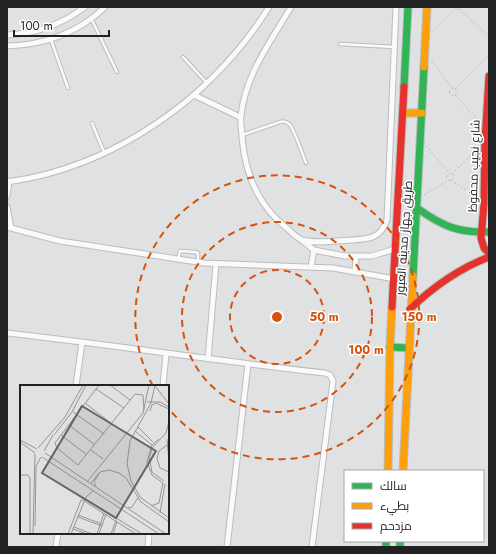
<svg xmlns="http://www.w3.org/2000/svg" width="496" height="554" viewBox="0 0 496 554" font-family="Jost,Cairo,sans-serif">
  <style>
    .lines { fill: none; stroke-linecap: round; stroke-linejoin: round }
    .lane-casing { stroke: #bcbdbe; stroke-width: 4.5 }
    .street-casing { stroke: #bcbdbe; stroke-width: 7 }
    .fast-casing { stroke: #bcbdbe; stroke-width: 9 }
    .slow-casing { stroke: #bcbdbe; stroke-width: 9 }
    .jam-casing { stroke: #bcbdbe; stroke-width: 9 }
    .path { stroke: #bebfbf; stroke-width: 1; stroke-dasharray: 2 2; stroke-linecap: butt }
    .lane { stroke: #fafafb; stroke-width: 2.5 }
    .street { stroke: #fafafb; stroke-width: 5 }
    .fast { stroke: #30b455; stroke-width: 7 }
    .slow { stroke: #ff9f0a; stroke-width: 7 }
    .jam { stroke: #e5322d; stroke-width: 7 }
    .ring { fill: none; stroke: #d4540e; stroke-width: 2; stroke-dasharray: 7 5 }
    .labels { text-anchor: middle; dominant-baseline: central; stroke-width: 3; stroke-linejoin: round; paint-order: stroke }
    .street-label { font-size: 12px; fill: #212223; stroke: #fff }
    .inset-road { fill: none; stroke: #949596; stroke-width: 1 }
    .view { fill: #646566; fill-opacity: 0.15; stroke: #646566; stroke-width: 2 }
    .inset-edge { fill: none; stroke: #212223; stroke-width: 2 }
    .centre { fill: #d4540e; stroke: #fff; stroke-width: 2 }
    .ring-label { font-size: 12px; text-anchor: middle; font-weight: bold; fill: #d4540e; stroke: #fff; stroke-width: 3; stroke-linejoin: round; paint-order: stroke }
  </style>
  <rect width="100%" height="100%" fill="#e0e1e3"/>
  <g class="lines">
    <!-- lane casing -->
    <g class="lane-casing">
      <path id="lane" d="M91,18L117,72
        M51,40L68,88
        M340,44L394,47
        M183,57L207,83
        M92,123L104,152
        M242,135L280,122C283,121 286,121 289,124C294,128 303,156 306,163
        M178,259L180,251L195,252L198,253V262"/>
    </g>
    <!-- street casing -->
    <g class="street-casing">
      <path id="street" d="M291,7C271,41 245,75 241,116C240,123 242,131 242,137C245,174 258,206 288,229C292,233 297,238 302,240C318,244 335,241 351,240C369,239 380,239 387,220L396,7
        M7,35C36,34 62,24 85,7
        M7,46C44,45 78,33 105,7
        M194,95L240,117
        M7,182C115,167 212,98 269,7
        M7,196L9,181
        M7,207L11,228
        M7,227L60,241L204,263L333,268L395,279
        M302,240L314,250L345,256H372L395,249
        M311,267L314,250
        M355,271L356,257
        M7,333C113,345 219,361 325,373L330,375L333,381L312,547
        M208,359L216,264
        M76,386L82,342
        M163,386L166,354
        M56,547L58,533
        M148,547L149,533
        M227,547L248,364"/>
    </g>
    <!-- fast casing -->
    <g class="fast-casing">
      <path id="fast" d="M404,87L408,7
        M417,208C442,226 458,233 489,232
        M413,276L424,67
        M390,347L408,348
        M386,541V547
        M400,541V547"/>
    </g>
    <!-- slow casing -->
    <g class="slow-casing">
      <path id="slow" d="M424,67L427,7
        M403,113H422
        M388,471L390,347L392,307
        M403,471L413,276"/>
    </g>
    <!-- jam casing -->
    <g class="jam-casing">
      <path id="jam" d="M489,76L485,141L484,204L481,238L484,248L489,253
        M392,307L404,87
        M410,309C434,286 458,269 489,257"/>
    </g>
    <!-- path -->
    <path class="path" d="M454,7L458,10L461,7
      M459,9L489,37
      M433,31L456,9
      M432,61L452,88
      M449.5 92a3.5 3.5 0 1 1 7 0a3.5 3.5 0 1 1-7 0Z
      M455,89L489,55
      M455,95L479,121
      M426,146L449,173
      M446.5 177a3.5 3.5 0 1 1 7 0a3.5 3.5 0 1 1-7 0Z
      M452,174L477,149
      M451,180L477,198
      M424,195L449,180"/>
    <!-- lane -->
    <use href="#lane" class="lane"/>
    <!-- street -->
    <use href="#street" class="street"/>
    <!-- fast -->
    <use href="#fast" class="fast"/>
    <!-- slow -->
    <use href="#slow" class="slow"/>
    <!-- jam -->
    <use href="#jam" class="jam"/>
  </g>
  <!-- distance rings -->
  <g class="ring">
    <circle cx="277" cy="317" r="47"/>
    <circle cx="277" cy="317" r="95"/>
    <path d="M153 386A142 142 0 1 1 168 408"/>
  </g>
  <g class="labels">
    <!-- street labels -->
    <g class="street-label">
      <text transform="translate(474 166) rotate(-88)">شارع نجيب محفوظ</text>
      <text transform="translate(404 238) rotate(-86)">طريق جهاز مدينه العبور</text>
    </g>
  </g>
  <!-- overview -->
  <g transform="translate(20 385)">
    <rect width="149" height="149" fill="#e0e1e3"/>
    <path class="inset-road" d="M79,0L35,58L37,63L58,80L115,9L123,10L124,25M90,0L110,15M135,0L131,18L110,56L107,79L111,96L120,112L149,133M135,1L149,19M76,4L104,23M127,17H140L149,22M65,18L92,39M130,26L132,20L136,18L149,24M53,27L84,49M49,40L75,60M118,42L133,57M115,46L132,60M34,50L52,27L66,0M41,50L67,70M139,54L132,60L127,77L132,90L143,98M147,54L149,77M0,55L17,64M0,57L15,68M147,60L139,66L137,74L140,83L149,87M18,63L45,32L63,0M71,65L83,74M24,66L33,50M25,68L146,149M22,72L139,149M0,90H8L10,93V149M144,96L132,87L129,72L133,62L146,48L149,36M67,97L123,28L129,0M71,98L79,88M76,101L74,97L80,87L89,85L99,88L106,93L121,117L149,137M62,112L122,149M61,114L116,149M131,121L139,118L143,98M108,122L111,123L118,113M140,128L145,99M58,130L82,139M58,132L82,141M15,141L16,81L21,72M54,142L72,149M53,144L67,149M13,149L15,69M48,149L61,115M51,149L66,112L73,106M77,149L84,128M79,149L86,129M91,149L96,135M93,149L97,137"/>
    <path class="view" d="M62,21L136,66L96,133L22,88Z"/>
    <rect width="149" height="149" class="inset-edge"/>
  </g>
  <circle cx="277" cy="317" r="6" class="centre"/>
  <g class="ring-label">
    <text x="324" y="321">50 m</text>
    <text x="419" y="321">150 m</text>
    <text x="366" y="354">100 m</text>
  </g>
  <!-- border -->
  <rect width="496" height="554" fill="none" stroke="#212223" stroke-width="16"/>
  <!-- legend -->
  <rect x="344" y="470" width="140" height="72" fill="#ffffff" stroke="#a6a7a7"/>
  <rect x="352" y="483" width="20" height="6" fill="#30b455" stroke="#a6a7a7"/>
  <text x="380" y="490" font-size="12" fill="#212223">سالك</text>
  <rect x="352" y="503" width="20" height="6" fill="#ff9f0a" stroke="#a6a7a7"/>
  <text x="380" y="510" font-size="12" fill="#212223">بطيء</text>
  <rect x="352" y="523" width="20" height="6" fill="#e5322d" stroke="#a6a7a7"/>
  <text x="380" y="530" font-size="12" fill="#212223">مزدحم</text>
  <!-- scale -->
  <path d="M14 30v6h95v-6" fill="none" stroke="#212223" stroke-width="2"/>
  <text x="20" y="30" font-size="12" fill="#212223" stroke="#ffffff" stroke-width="3" paint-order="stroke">100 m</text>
</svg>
